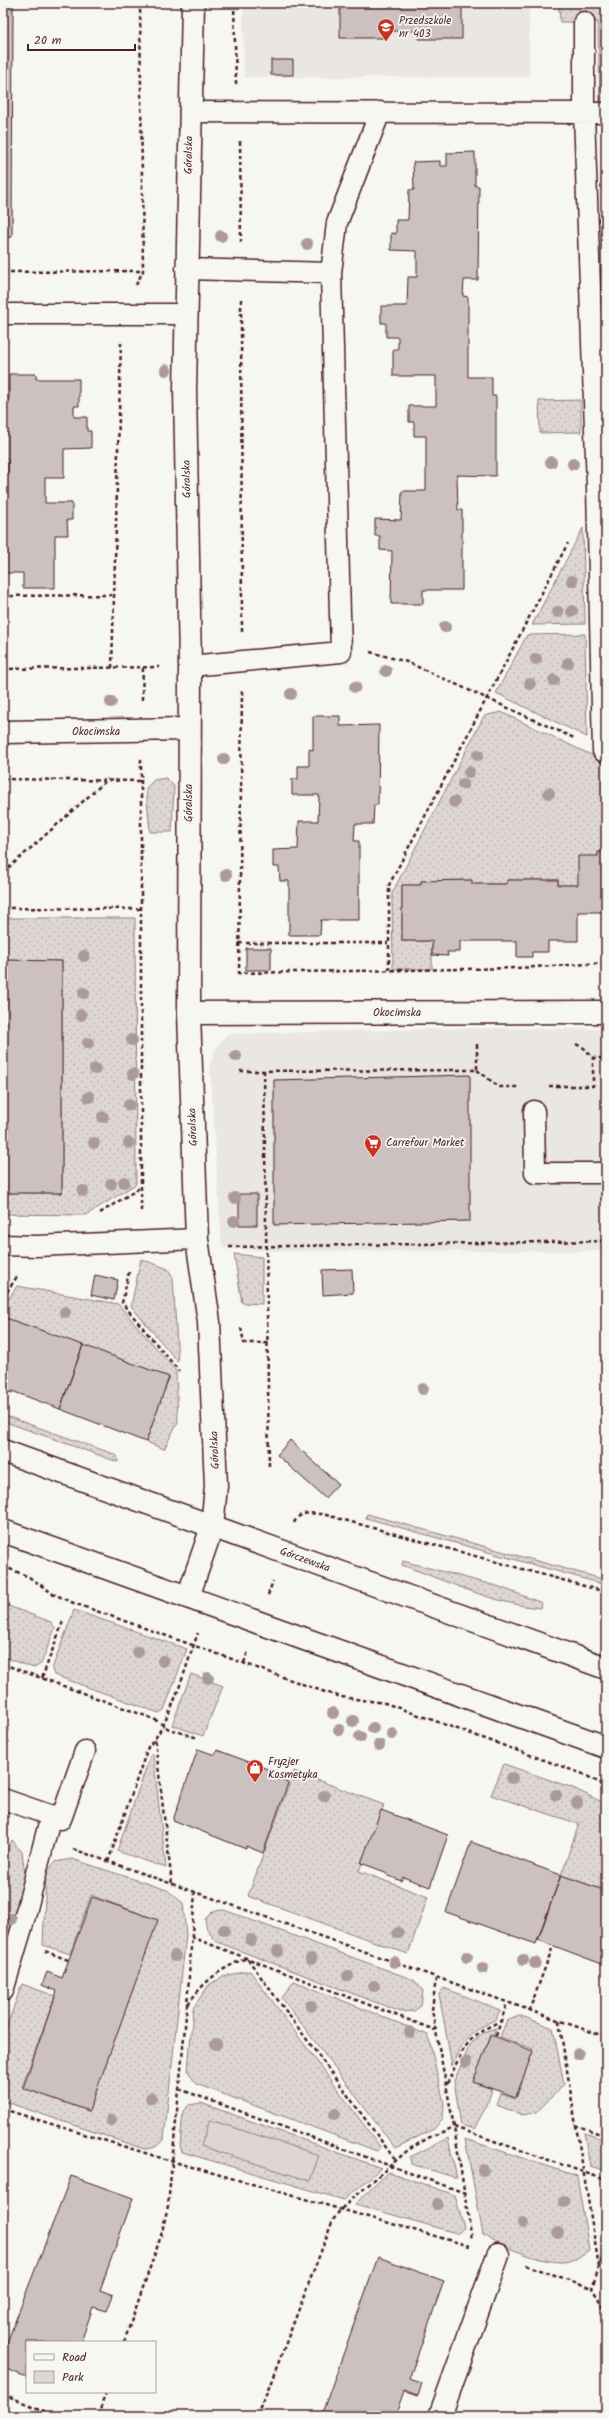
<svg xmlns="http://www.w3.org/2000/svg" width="609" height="2419" viewBox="0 0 609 2419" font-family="Kalam,sans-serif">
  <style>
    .built { fill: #e9e6e3 }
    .green { fill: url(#green-dots); stroke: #947a80 }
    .pitch { fill: #ddd6d5; stroke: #947a80 }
    .building { fill: #ccc1c0; stroke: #4a1f2b }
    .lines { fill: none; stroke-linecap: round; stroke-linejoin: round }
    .service-casing { stroke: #4a1f2b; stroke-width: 23 }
    .minor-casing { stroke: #4a1f2b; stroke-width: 25 }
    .secondary-casing { stroke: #4a1f2b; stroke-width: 25 }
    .path { stroke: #4a1f2b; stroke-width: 2.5; stroke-dasharray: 4 3; stroke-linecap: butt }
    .service { stroke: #f6f6f2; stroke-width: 20 }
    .minor { stroke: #f6f6f2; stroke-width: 22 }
    .secondary { stroke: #f6f6f2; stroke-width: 22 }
    .tree { fill: #ac999c }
    .labels { text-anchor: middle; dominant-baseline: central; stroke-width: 3.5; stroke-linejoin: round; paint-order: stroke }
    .poi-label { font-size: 11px; fill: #4a1f2b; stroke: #f6f6f2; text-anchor: start }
    .street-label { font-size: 11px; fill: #4a1f2b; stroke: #f6f6f2 }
  </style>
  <defs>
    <pattern id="green-dots" width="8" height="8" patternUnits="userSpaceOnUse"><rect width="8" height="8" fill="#ddd6d5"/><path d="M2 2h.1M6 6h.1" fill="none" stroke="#bfb7b7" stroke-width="1.8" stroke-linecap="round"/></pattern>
  </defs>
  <rect width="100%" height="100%" fill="#f6f6f2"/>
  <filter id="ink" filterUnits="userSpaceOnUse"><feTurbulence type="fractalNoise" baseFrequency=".025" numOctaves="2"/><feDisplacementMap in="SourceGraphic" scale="8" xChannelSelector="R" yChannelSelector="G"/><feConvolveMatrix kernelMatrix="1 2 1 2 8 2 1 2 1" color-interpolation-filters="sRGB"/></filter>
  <g filter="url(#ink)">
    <!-- built -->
    <path class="built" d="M243,3H529V77H244Z
      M478,1028L606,1029V1251H272L222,1248L210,1066L215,1049L227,1034Z"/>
    <!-- green -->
    <path class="green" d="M529,3H606V105H600L598,22H560L559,6H529Z
      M581,400V432L540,433L539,401Z
      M583,528L585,624L532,625Z
      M585,634L587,737L496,693L527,635Z
      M501,712L606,762V852H598V856L578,885H558V880H507V884H472L471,880L421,881V885H402V941H432V969H393L392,893L484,716Z
      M166,778L174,786L172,832H150L146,788L154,780Z
      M3,918H135L136,1184L86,1215L3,1214V1193H62V961L3,960Z
      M234,1254L262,1257V1304L242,1303Z
      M141,1259L168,1269L173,1278L178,1362L131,1306Z
      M17,1286L118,1304L176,1371L178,1422L164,1449L146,1442L169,1377L3,1317L7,1301Z
      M3,1415L114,1454L117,1456L118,1462L3,1421Z
      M367,1514L606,1580V1585L366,1518Z
      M403,1561L500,1587L542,1603L541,1608C497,1605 444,1580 402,1565Z
      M3,1604L51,1622L55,1628L41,1664L34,1668L3,1657Z
      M74,1610L187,1649L164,1710L159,1713L54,1675L52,1669Z
      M191,1674L223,1686L203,1736L172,1725Z
      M151,1754H153L166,1868L117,1851Z
      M504,1764L573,1788L606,1804V1891L561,1875L579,1824L491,1795Z
      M294,1771L384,1805L359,1871L428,1897L408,1954L248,1896Z
      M12,1840L22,1852L25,1874L18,1929L3,1932V1860Z
      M72,1859L167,1890L183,1903L186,1935L164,2138C159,2146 154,2149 144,2149L3,2101V2037L22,1984L55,1996L22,2087L89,2111L157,1920L91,1895L70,1954L43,1945L46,1874L55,1862Z
      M224,1910L414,1980L423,1991L421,2006L414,2011L401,2012L217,1942L207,1930L205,1919L213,1911Z
      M250,1971L381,2148L377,2151L196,2084L188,2071L193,2008L209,1985L223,1976Z
      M294,1981L428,2035L444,2103L443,2118L434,2129L395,2148L282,1998Z
      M444,1988L500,2010L496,2019C471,2032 462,2040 452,2066L439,1994Z
      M519,2015L553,2028L564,2084L537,2112L523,2115L496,2105L500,2093L516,2098L533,2049L500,2037L507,2020Z
      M496,2028L494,2035L491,2034L474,2083L492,2089L487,2105L474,2129L461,2125L454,2081L470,2045L483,2032Z
      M201,2103L381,2168L344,2200L182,2152L180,2146L183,2111L189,2105Z
      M584,2133L606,2140V2171L590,2166Z
      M448,2138L457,2178L411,2164L410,2157Z
      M465,2139L577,2176L589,2250C584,2253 579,2258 573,2260C553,2269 500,2246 483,2234Z
      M389,2172L455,2195L464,2228L456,2233L355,2204Z"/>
    <!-- pitch -->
    <path class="pitch" d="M210,2120L319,2155L310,2181L201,2146Z"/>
    <!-- building -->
    <path class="building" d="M340,3H462V39H419V31H383V38H340Z
      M3,4H13L12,237H3Z
      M271,60H293V75H271Z
      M475,152V186H479L478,280H464L463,296L468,297V377H492V396H496V476L457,475L458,510H462V590H423V604H391L392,551L380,550V536H375V519L401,520L402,491H426V436H414V422H409V406H436V376H393V349H398V337H386V323H381V306H407L408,277H417V251L391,250V233L396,234V220H408L409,190H414L413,162L440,161V166H447V153Z
      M9,374H36V379H79V406H74V417H87V431H91V448L64,449V478H45V503H72V520H67L68,535H55V588H23V573H3V475H8V459H4V403H9Z
      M313,716H340V726L379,725L378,805H374L373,824H355L354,841H359V920H321L320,935H289V881H280L279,867H273V850L298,849L299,821H318L319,795H292V779H298V766H309V749L313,750Z
      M598,852H606V912H578V941H548V952H532V957H517V941H460V952H447L448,956L432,955V941H402V885H421V881L472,880V884H507V880H558V885H578V856H598Z
      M246,948H271V970H246Z
      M3,960L62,961V1193H3Z
      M470,1075V1221L274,1225V1080Z
      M239,1194H257V1225H239Z
      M352,1269L353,1293L323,1295L322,1270Z
      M95,1275L118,1280L114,1300L91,1295Z
      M3,1317L83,1345L60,1409L12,1391V1393L3,1390Z
      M83,1345L169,1377L146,1442L60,1409Z
      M290,1440L338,1484L325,1498L277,1455Z
      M198,1749L215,1755L217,1750L273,1771L271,1776L288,1783L263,1853L246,1846V1849L173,1820Z
      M381,1810L448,1835L430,1887L403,1877L401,1881L387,1875L388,1873L361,1863Z
      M471,1842L561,1875L536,1944L446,1912Z
      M561,1875L606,1891V1952L602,1964L538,1940Z
      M92,1897L158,1920L89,2111L23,2088L57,1991L42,1985L47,1972L62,1978Z
      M491,2035L533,2051L516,2097L473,2082Z
      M71,2176L133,2198L100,2290L113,2295L107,2311L93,2307L81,2342H27V2377L3,2368V2353Z
      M378,2257L444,2281L409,2379L422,2383L418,2396L404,2391L395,2416H321Z"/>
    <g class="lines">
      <!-- service casing -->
      <g class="service-casing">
        <path id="service" d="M584,22V113L597,487L603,751
          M190,112L606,113
          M186,269L331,273
          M3,314H185
          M190,666L341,652L331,273L337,223L380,112
          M534,1111L535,1173H606
          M3,1245L37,1246L197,1239
          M3,1799L61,1819L85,1751
          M3,1991L23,1924L51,1815"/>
      </g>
      <!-- minor casing -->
      <g class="minor-casing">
        <path id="minor" d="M3,732L189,729
          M189,1013L606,1012
          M188,1597L212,1527L216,1486L209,1322L197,1239L189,1013L190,666L185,390L193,3
          M440,2416L498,2255"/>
      </g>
      <!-- secondary casing -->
      <g class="secondary-casing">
        <path id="secondary" d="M3,1451L606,1668
          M3,1531L606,1747"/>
      </g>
      <!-- path -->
      <path class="path" d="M234,3L236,84
        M240,141L241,242
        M3,272L143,271
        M136,285L143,271L140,3
        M241,299L242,632
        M3,596L114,595
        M370,652L407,662L574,738
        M112,668L121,343
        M3,669L160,667
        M242,691L239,973L517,968L606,963
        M142,700L143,667
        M141,759V1212
        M3,779L141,781
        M3,873L108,779
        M3,908L143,909
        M239,943H388
        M389,970V885L568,543
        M576,1044L584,1048L593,1058H606
        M264,1070L269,1466
        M477,1070L499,1087H518
        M240,1071L477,1070V1043
        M549,1086H593V1058
        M100,1213L141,1187
        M229,1247L606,1241
        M129,1272L122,1303L179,1371
        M3,1298L18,1275
        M241,1328L244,1343H268
        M294,1523C299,1510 314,1513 326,1515L606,1592
        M3,1566L29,1577L52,1593L71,1602L325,1692L341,1697L385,1703L583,1774L606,1786
        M268,1595L273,1581
        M244,1663L248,1651
        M3,1664L154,1719L169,1729L198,1738
        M42,1678L64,1619
        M155,1740L172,1884
        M73,1849L606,2037
        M108,1862L148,1747C171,1723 186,1665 198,1633
        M191,1937L435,2030
        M45,1951L68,1960
        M436,1978L432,2010L454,2127L472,2240
        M188,2004C204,1981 221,1968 247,1958L396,2161
        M529,2011L552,1949
        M559,2021L599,2267
        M496,2036L507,2003
        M447,2084C463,2050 464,2037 501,2021
        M179,2089L465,2193
        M3,2109L171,2161L470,2246
        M575,2125L606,2136
        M606,2246L592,2288L601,2303L606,2325
        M526,2265L592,2288
        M124,2342L161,2236L168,2206L187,2005L195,1892
        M3,2394L56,2416
        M98,2416L106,2392
        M258,2416L333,2220L341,2209L408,2150L428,2138L454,2127L606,2180"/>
      <!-- service -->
      <use href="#service" class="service"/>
      <!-- minor -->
      <use href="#minor" class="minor"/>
      <!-- secondary -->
      <use href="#secondary" class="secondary"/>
    </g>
    <!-- trees -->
    <g class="tree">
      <circle cx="221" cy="236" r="6"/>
      <circle cx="307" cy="244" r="6"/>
      <circle cx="166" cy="370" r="6"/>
      <circle cx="551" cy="462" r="6"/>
      <circle cx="573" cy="464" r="6"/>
      <circle cx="572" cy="581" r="6"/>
      <circle cx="572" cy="611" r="6"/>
      <circle cx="558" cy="612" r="6"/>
      <circle cx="445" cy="627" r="6"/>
      <circle cx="536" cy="659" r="6"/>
      <circle cx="568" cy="663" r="6"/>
      <circle cx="386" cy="671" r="6"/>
      <circle cx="554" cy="680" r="6"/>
      <circle cx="530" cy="684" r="6"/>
      <circle cx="355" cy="687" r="6"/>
      <circle cx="291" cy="694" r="6"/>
      <circle cx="111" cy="702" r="6"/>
      <circle cx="478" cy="755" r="6"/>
      <circle cx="224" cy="759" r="6"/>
      <circle cx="469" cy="772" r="6"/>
      <circle cx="463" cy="784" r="6"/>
      <circle cx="549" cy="793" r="6"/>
      <circle cx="454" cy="802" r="6"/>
      <circle cx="226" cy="875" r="6"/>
      <circle cx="84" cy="956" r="6"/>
      <circle cx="84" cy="993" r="6"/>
      <circle cx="81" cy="1015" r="6"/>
      <circle cx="132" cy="1040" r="6"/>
      <circle cx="88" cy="1043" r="6"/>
      <circle cx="236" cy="1056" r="6"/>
      <circle cx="95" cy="1069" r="6"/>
      <circle cx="133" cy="1074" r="6"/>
      <circle cx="89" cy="1097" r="6"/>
      <circle cx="129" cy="1105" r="6"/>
      <circle cx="103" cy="1117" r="6"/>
      <circle cx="94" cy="1143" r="6"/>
      <circle cx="129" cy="1143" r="6"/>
      <circle cx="124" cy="1182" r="6"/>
      <circle cx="111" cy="1184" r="6"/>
      <circle cx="83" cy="1191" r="6"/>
      <circle cx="235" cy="1198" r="6"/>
      <circle cx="234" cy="1221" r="6"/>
      <circle cx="65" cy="1312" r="6"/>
      <circle cx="423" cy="1389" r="6"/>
      <circle cx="138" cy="1652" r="6"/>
      <circle cx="163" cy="1661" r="6"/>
      <circle cx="208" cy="1678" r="6"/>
      <circle cx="333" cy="1713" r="6"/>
      <circle cx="353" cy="1721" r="6"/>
      <circle cx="373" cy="1728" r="6"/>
      <circle cx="339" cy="1730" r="6"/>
      <circle cx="392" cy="1734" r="6"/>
      <circle cx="360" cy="1737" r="6"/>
      <circle cx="379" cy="1745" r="6"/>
      <circle cx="512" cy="1778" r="6"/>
      <circle cx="556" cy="1795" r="6"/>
      <circle cx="324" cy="1796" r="6"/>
      <circle cx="577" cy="1803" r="6"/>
      <circle cx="11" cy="1919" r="6"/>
      <circle cx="224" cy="1930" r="6"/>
      <circle cx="398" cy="1933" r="6"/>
      <circle cx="251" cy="1940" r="6"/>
      <circle cx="278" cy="1951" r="6"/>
      <circle cx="175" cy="1956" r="6"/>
      <circle cx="467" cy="1957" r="6"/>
      <circle cx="311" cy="1959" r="6"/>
      <circle cx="523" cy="1960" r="6"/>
      <circle cx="394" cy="1962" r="6"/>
      <circle cx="535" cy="1963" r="6"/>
      <circle cx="483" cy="1968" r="6"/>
      <circle cx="348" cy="1976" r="6"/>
      <circle cx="374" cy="1986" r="6"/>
      <circle cx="311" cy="2006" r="6"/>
      <circle cx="410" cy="2032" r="6"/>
      <circle cx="216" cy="2044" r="6"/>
      <circle cx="578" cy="2054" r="6"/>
      <circle cx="466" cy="2062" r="6"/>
      <circle cx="151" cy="2098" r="6"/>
      <circle cx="335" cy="2114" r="6"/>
      <circle cx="111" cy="2120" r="6"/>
      <circle cx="483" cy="2170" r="6"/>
      <circle cx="564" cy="2202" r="6"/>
      <circle cx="437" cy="2204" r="6"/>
      <circle cx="523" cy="2223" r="6"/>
      <circle cx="558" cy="2233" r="6"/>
    </g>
  </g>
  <!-- icons -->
  <defs>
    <g id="school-pin" transform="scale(0.9)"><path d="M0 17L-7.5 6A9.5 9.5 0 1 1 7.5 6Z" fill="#c8321e" stroke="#f6f6f2"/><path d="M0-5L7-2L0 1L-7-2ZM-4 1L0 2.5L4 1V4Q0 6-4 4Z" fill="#fff"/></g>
    <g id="supermarket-pin" transform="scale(0.9)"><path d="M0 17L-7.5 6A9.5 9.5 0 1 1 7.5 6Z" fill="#c8321e" stroke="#f6f6f2"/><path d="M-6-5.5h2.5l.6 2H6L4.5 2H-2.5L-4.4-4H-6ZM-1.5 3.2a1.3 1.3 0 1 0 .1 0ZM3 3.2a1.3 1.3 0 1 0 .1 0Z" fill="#fff"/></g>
    <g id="shop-pin" transform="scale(0.9)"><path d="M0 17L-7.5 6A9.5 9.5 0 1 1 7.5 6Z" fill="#c8321e" stroke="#f6f6f2"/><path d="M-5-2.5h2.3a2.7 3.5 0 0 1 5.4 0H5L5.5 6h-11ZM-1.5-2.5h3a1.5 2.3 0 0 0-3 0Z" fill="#fff"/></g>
  </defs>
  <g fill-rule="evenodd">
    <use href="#school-pin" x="386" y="27"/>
    <use href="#supermarket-pin" x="373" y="1143"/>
    <use href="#shop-pin" x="255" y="1768"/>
  </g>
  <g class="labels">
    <!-- poi labels -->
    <g class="poi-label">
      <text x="399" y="21">Przedszkole<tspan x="399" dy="13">nr 403</tspan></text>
      <text x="386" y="1143">Carrefour Market</text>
      <text x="268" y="1762">Fryzjer<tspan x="268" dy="13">Kosmetyka</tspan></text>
    </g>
    <!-- street labels -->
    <g class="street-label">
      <text transform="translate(189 155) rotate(-89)">Góralska</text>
      <text transform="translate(187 479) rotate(-91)">Góralska</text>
      <text x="96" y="732">Okocimska</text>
      <text transform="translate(189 803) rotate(-90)">Góralska</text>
      <text x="397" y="1013">Okocimska</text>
      <text transform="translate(193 1127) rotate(-92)">Góralska</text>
      <text transform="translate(215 1450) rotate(-92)">Góralska</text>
      <text transform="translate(305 1560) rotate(20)">Górczewska</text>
    </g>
  </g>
  <!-- margin -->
  <rect width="609" height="2419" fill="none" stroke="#f6f6f2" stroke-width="16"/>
  <rect x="8" y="8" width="593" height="2403" fill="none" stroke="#4a1f2b" stroke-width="1.5" filter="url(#ink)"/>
  <!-- legend -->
  <rect x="26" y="2341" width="130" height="52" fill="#f6f6f2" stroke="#b1a0a2"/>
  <rect x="34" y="2354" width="20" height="6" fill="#f6f6f2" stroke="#b1a0a2"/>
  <text x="62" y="2361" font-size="12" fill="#4a1f2b">Road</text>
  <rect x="34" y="2371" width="20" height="12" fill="#ddd6d5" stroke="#b1a0a2"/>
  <text x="62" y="2381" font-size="12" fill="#4a1f2b">Park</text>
  <!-- scale -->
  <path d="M28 44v6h107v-6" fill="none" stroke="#4a1f2b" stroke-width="2"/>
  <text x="34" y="44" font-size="12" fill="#4a1f2b" stroke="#f6f6f2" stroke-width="3" paint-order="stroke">20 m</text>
</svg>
